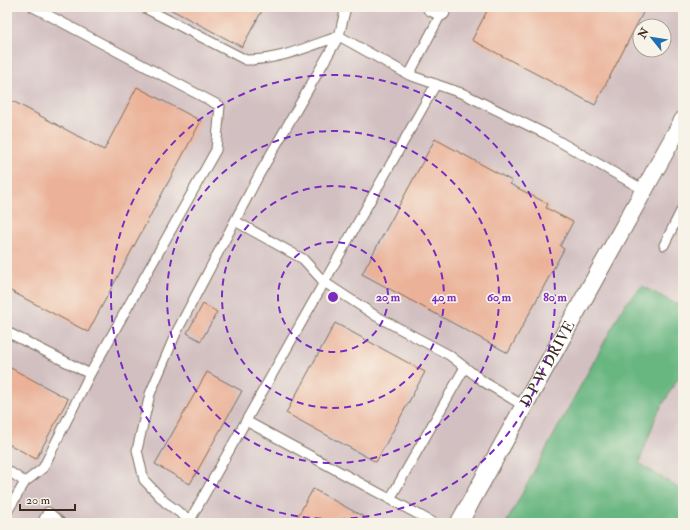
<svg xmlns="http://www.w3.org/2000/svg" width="690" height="530" viewBox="0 0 690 530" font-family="'IM FELL Double Pica',serif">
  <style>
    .industrial { fill: #d2bfc1; fill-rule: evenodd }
    .forest { fill: #67b680; stroke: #51704f }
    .building { fill: #ebb299 }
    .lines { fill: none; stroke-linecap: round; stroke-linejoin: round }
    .lane-casing { stroke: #7b6d5d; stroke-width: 11 }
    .street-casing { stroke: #7b6d5d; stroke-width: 19 }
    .lane { stroke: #fff; stroke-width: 9 }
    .street { stroke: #fff; stroke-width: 17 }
    .ring { fill: none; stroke: #7b2cbf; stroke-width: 2; stroke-dasharray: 7 5 }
    .labels { text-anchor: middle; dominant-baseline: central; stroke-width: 3.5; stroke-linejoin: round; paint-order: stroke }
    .street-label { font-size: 15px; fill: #3b2a1e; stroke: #f7f3e8 }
    .centre { fill: #7b2cbf; stroke: #f7f3e8; stroke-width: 2 }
    .ring-label { font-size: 12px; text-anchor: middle; font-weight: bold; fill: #7b2cbf; stroke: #f7f3e8; stroke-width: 3.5; stroke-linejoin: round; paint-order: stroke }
  </style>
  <rect width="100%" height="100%" fill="#f7f3e8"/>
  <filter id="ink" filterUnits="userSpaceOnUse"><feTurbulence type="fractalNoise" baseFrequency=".025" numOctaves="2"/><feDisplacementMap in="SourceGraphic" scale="8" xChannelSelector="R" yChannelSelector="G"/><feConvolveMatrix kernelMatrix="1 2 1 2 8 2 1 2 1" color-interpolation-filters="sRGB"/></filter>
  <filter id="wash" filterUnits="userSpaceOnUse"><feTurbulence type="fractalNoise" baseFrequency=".012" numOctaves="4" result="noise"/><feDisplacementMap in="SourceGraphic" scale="16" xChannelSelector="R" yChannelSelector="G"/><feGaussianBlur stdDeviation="0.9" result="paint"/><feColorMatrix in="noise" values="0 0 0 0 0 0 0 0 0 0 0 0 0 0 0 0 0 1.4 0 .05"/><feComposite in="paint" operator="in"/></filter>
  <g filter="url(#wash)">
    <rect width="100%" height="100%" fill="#f1ead3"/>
    <!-- industrial -->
    <path class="industrial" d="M7,7H683V523H7ZM640,26H664V50H640Z"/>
    <!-- forest -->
    <path class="forest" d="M642,286L676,304L683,302V370L657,414L639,463L683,491V523H506L625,304Z"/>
    <g id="blocks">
      <!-- building -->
      <path class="building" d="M166,7H264L242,47Z
        M489,7H646L595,105L472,40Z
        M137,87L201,121L88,332L7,289V98L104,150Z
        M435,139L512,181L510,184L548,204L546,208L573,222L560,246L564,249L508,353L362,274Z
        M203,304L217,312L201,341L187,333Z
        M335,323L425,372L376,462L286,413Z
        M7,366L68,399L36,459L7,443Z
        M207,372L242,391L190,484L155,464Z
        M313,489L375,523H294Z"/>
    </g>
  </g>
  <g filter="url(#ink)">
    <use href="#blocks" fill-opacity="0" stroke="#7b6d5d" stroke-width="1"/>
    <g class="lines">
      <!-- lane casing -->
      <g class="lane-casing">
        <path id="lane" d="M143,7L246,60C279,60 308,47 339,36L409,75L464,94L548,135L644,190
          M409,75L443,10
          M235,221L303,259L324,282L376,316L449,355L484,382L524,406
          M664,245L683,207
          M7,332L90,374L216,150L220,106L33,7
          M246,421L434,523
          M7,470L25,482L7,512
          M25,482L43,468L90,374
          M390,499L465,367
          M190,520C271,374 355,230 436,84
          M42,523L48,512L61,523
          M194,523L165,502L144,480L137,450L150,394L176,333L260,173L339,36L346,7"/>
      </g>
      <!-- street casing -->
      <g class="street-casing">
        <g id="street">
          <path d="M431,7L441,12"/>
          <path id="s1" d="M459,523L683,120"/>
        </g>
      </g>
      <!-- lane -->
      <use href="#lane" class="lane"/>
      <!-- street -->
      <use href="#street" class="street"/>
    </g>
  </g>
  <!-- distance rings -->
  <g class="ring">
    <circle cx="333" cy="297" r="55"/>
    <circle cx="333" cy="297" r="111"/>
    <circle cx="333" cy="297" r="166"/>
    <circle cx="333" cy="297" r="222"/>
  </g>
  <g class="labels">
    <!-- street labels -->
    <g class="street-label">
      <text stroke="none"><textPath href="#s1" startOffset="182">D P W DRIVE</textPath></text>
    </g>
  </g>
  <circle cx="333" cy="297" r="6" class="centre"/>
  <g class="ring-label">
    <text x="388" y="301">20 m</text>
    <text x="444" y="301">40 m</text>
    <text x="499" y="301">60 m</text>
    <text x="555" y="301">80 m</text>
  </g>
  <!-- margin -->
  <rect width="690" height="530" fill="none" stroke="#f7f3e8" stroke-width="24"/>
  <!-- north arrow -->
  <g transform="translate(652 38) rotate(300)"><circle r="19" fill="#f7f3e8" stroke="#aca397"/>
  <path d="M0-3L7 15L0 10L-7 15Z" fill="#1f6fb2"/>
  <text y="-6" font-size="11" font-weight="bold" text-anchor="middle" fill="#3b2a1e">N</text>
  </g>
  <!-- scale -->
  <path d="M20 504v6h55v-6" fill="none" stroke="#3b2a1e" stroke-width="2"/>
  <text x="26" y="504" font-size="12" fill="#3b2a1e" stroke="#f7f3e8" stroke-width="3" paint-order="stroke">20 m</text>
</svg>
